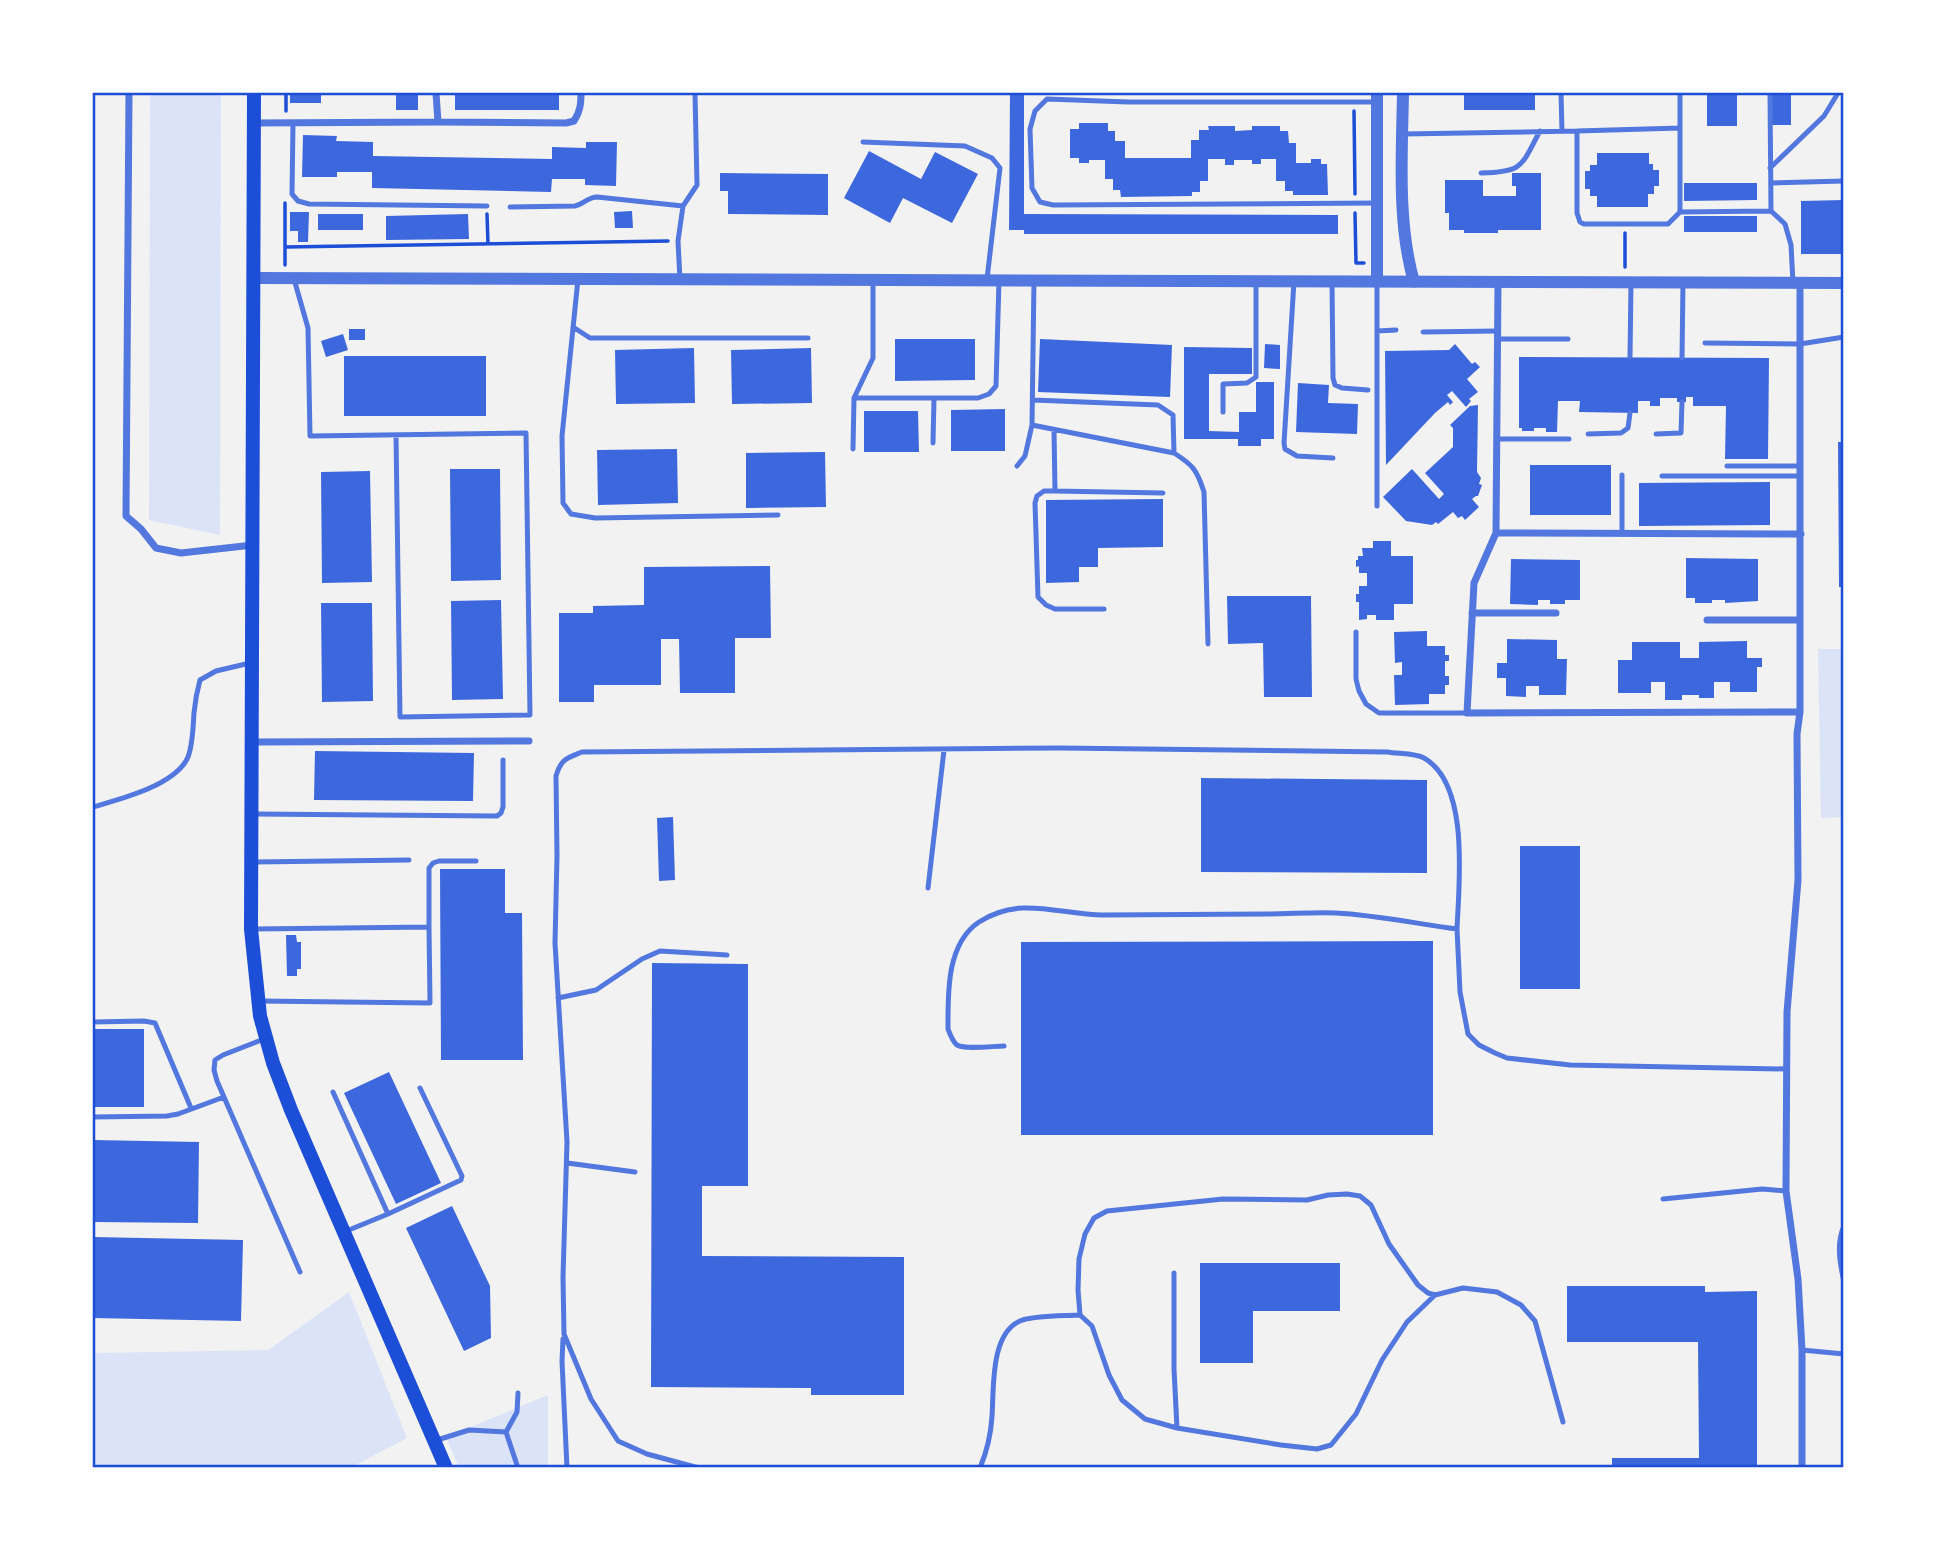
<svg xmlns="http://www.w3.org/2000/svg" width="1937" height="1561" viewBox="0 0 1937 1561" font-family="'Source Serif 4',serif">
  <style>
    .green { fill: #dbe4f7 }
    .building { fill: #3d67dc }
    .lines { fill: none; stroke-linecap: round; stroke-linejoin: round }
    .path { stroke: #1d4ed8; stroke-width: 3.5 }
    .service { stroke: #5277de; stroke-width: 5 }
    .minor { stroke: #5277de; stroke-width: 7 }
    .tertiary { stroke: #5277de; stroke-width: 12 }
    .secondary { stroke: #1d4ed8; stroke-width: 14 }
    .neatline { fill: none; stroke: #1d4ed8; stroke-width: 2.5 }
  </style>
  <rect width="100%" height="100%" fill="#f2f2f2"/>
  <!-- green -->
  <path class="green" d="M150,93H221L220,535L149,520Z
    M1818,649H1844V817L1821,818Z
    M349,1292L407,1438L350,1468H93V1353L268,1350Z
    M548,1395V1468H459L446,1437Z"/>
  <!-- building -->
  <path class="building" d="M290,93H321V103H290Z
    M396,93H418V110H396Z
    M1010,93H1024V214L1338,215V234H1024V230H1009Z
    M1464,93H1535V110H1464Z
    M1707,93H1737V126H1707Z
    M1772,93H1791V125H1772Z
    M455,94H559V110H455Z
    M1079,123H1108V131H1115V141H1125V158H1191V140H1199V130H1209L1208,126H1235V131L1252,130V126H1280V131H1288L1289,143H1296V163H1311V159H1321V164H1327L1328,195H1293V191H1285V181H1276V159H1261V164H1252V160H1234V165H1225V159H1208V181H1200V192H1192V196L1121,197L1120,190H1113V179H1105V160H1089V163H1079V158H1070V129H1079Z
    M303,135L337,136L336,141L373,142V156L552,159V147L586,148V142H617L616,186L585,185V179H552L551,192L372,188V172H337V177H302Z
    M869,151L921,179L935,152L978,174L952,223L903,198L890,223L844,198Z
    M1597,153H1649V164H1653V170H1659V186H1654V194H1648V207H1597V196H1590V189H1585V171H1590V165H1597Z
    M720,173L828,174V215L728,214V191H720Z
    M1512,173H1541V230H1498V233H1464V230H1449V213H1445V180H1483V196H1516V186H1512Z
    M1684,183H1757V200L1684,201Z
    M1844,200V254H1801V201Z
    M632,211L633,228H615L614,212Z
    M290,212H309L308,242H298V231H290Z
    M318,214H363V230H318Z
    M468,214L469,239L386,240V216Z
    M1684,216H1757V232H1684Z
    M349,329H365V340H349Z
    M343,334L348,350L326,357L321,341Z
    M895,339H975V380L895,381Z
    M1040,339L1172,345L1170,397L1038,392Z
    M1265,344L1280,345V369L1264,368Z
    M1455,344L1472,364L1475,362L1480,367L1467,379L1478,392L1469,399L1471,401L1466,407L1452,391L1447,395L1453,402L1450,405L1448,402L1435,413L1386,465L1385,351L1449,350Z
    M1184,347L1252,348V374H1209V431L1239,432V412H1256V382H1274V439H1261V446H1238V439H1184Z
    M694,348L695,403L616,404L615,350Z
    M811,348L812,403L732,404L731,350Z
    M344,356H486V416H344Z
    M1519,357L1769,358L1768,459H1725L1726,406H1693V397H1686V402H1677V398H1660V406H1650V401H1638V413L1579,412L1580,401H1558L1557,432H1546V428H1534V431H1522V428H1519Z
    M1298,383L1329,385L1328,403L1358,404L1357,434L1296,432Z
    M1478,405L1477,472L1481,478L1479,484L1482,485L1478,496H1476L1472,499L1479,507L1465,520L1462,516L1458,518L1453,512L1438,524L1436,522L1432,525L1406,521L1383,497L1412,469L1439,499L1444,494L1425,473L1453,447V428L1450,425L1470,406Z
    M1005,409V451H951V410Z
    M864,411H918L919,452H864Z
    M1838,442H1844V587H1839Z
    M677,449L678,503L598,505L597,450Z
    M825,452L826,507L746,508V453Z
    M1530,465H1611V515H1530Z
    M450,469H500L501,580L451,581Z
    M370,471L372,582L322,583L321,472Z
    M1770,482V525L1639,526V483Z
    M1163,499V547L1098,548V567H1079V582L1046,583V500Z
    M1373,541H1391V556H1413V604H1394V620H1376V615H1367V619L1359,620V602H1356V594H1359V586H1367V573H1359V566L1356,567V560H1358V556H1363L1362,548H1373Z
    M1686,558L1758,559V601L1725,603V600H1712V603H1695V598H1686Z
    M1511,559L1580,560V600H1565V604H1550V600H1538V605L1510,604Z
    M770,566L771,638H735V693H680L679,639H661V685H594V702H559V613H593V606L644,605V567Z
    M1227,596H1311L1312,697H1264L1263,643L1228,644Z
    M501,600L503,699L452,700L451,601Z
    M321,603H372L373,701L322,702Z
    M1427,631V646H1445V655H1449V661H1445V676H1449V685H1445V694H1429V704L1395,705L1394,675H1402V662L1395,663L1394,632Z
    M1507,639L1557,640V659H1567L1566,695H1539V686H1526V697L1506,696V678H1497V663H1507Z
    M1747,641V658H1762V667H1757V692H1730V682H1714V698H1699V695H1682V700H1665V682H1651V693H1618V660H1632V642H1680V658H1699V642Z
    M315,751L474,753L473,801L314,800Z
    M1201,778L1427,780V873L1201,872Z
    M673,817L675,880L659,881L657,818Z
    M1520,846H1580V989H1520Z
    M440,869H505V913H522L523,1060H441Z
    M286,935H296L297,942H301V969H297V976H287Z
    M1433,941V1135H1021V942Z
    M652,963L748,964V1186H702V1256L904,1257V1395H811V1388L651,1387Z
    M93,1029H144V1107H93Z
    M389,1072L441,1183L396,1204L344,1093Z
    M93,1140L199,1142L198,1223L93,1222Z
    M452,1206L490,1286L491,1338L464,1351L406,1228Z
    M93,1237L243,1240L241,1321L93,1318Z
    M1200,1263H1340V1311H1253V1363H1200Z
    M1567,1286H1705V1292L1757,1291V1468H1612V1458H1699L1698,1342H1567Z"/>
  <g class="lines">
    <!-- path -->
    <path class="path" d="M286,111V93
      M1354,111L1355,194
      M1355,213L1356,263H1364
      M487,214L488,244
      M1625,233V267
      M285,247L668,241
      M285,265V203"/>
    <!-- service -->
    <path class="service" d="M1561,93L1562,131
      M1680,93V212
      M1770,93L1771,211L1785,224L1791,245L1793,283
      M1377,102H1128L1047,99L1035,111L1030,129L1032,188L1040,202L1053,205L1377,203
      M293,123L292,194L298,201L309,204L487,206
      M1577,131L1680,128
      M1403,134L1577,131V213L1580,222L1584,224H1668L1680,212L1771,211
      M863,142L965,146L992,158L1000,168L987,279
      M1770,168L1824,116L1838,93
      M1481,173C1524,172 1521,166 1540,131
      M1771,183L1844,181
      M510,207L575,206C584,204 588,197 597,197L683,206
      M294,279L308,328L310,436L526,433L530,715L400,717L396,435
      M578,279L562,436L563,503L571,514L595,518L778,515
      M680,280L678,241L683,206L697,185L695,93
      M1034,280L1032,425L1174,453C1193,465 1197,470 1204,492L1208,644
      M1294,281L1284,443L1285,449L1297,456L1333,458
      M1332,281L1333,378L1335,385L1342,388L1368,390
      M1377,282V506
      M573,327L590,338H808
      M1377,331L1396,330
      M1423,332L1497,331
      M1497,339H1568
      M1705,343L1800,344L1844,337
      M1630,357L1631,282
      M1682,358L1683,282
      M854,398H978L989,394L996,386L999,280
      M1033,400L1158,405L1173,415L1174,453
      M1223,412V384L1247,383L1256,377V281
      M1054,430L1055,491H1044L1037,496L1035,503L1038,597L1046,605L1055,609H1104
      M1588,434L1621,433L1628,428L1630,413
      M1656,434L1681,433L1682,402
      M1497,439H1569
      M933,443L934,398
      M853,449L854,398L873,358V280
      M1017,466L1025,456L1032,425
      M1727,466H1800
      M1622,475V534
      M1662,476H1800
      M1055,491L1163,493
      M1356,632V679L1359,691L1366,704L1379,713H1467
      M93,807C121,799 176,785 188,757C193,744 193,726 194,713C195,702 197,691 200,680L216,671L250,663
      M252,814L497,816L501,813L503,807V760
      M252,862L409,860
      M928,888L944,750
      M429,927V868L433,863L439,861H476
      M251,929L429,927L430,1003L259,1001
      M558,998L596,990L642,959L660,951L727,955
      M93,1022L144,1021L155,1023L191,1108
      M264,1039L223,1055L215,1060L214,1070L217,1081L300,1272
      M1004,1046C993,1046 966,1050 957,1045C952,1041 950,1034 948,1029C948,994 946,944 979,922C1021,895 1059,915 1103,915C1158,915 1213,914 1267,914C1290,914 1313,912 1336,913C1376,915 1418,924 1457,929L1460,992L1468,1034L1479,1045L1495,1053L1507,1058L1570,1065L1786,1069
      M333,1092L388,1214
      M93,1117L167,1116L178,1114L224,1097
      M567,1163L635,1172
      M1663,1199L1762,1189L1786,1191
      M1844,1226C1836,1243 1840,1264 1844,1282
      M344,1232L388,1214L461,1180L462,1176L420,1088
      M1174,1273V1369L1177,1428
      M1080,1315L1092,1326L1109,1375L1122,1400L1145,1419L1177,1428L1281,1445L1317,1449L1331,1445L1356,1414L1382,1360L1407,1322L1435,1295
      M563,1339L562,1361L567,1468
      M1802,1350L1844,1354
      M506,1432L517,1412L518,1393
      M434,1441L469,1430L506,1432L518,1468
      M699,1468L647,1454L618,1441L591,1399L564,1334L563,1277L567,1142L555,943L557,856L556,776C561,759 567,758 582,752L1060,748L1387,752C1398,754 1415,753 1424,758C1470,784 1459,883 1457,929
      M980,1468C987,1451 991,1434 992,1416C994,1389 990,1334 1020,1321C1034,1315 1064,1316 1080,1315L1078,1290L1079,1259L1085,1234L1094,1218L1107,1211L1223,1199L1307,1200L1328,1195L1347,1194L1360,1196L1371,1205L1389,1244L1418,1285L1428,1293L1435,1295L1463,1288L1497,1292L1521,1305L1535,1321L1563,1422"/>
    <!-- minor -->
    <path class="minor" d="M129,93L126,516L141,529L156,548L181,553L253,545
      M436,93L438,122
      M254,123L438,122L566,123L574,121C580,112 581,104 581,93
      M1498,282L1496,533L1474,583L1467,713L1800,712
      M1800,283V712L1797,734L1798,880L1787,1012L1786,1191L1798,1279L1802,1350V1468
      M1496,533L1801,534
      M1472,613H1556
      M1707,620H1800
      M252,742L529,741"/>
    <!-- tertiary -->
    <path class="tertiary" d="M1377,93V282
      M1403,93C1402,153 1397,223 1414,282
      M253,278L1844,283"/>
    <!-- secondary -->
    <path class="secondary" d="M254,93L251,929L260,1016L273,1063L291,1110L446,1468"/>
  </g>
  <!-- border -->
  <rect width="1937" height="1561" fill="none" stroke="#ffffff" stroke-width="189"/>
  <rect x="94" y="94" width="1748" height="1372" class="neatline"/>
</svg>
